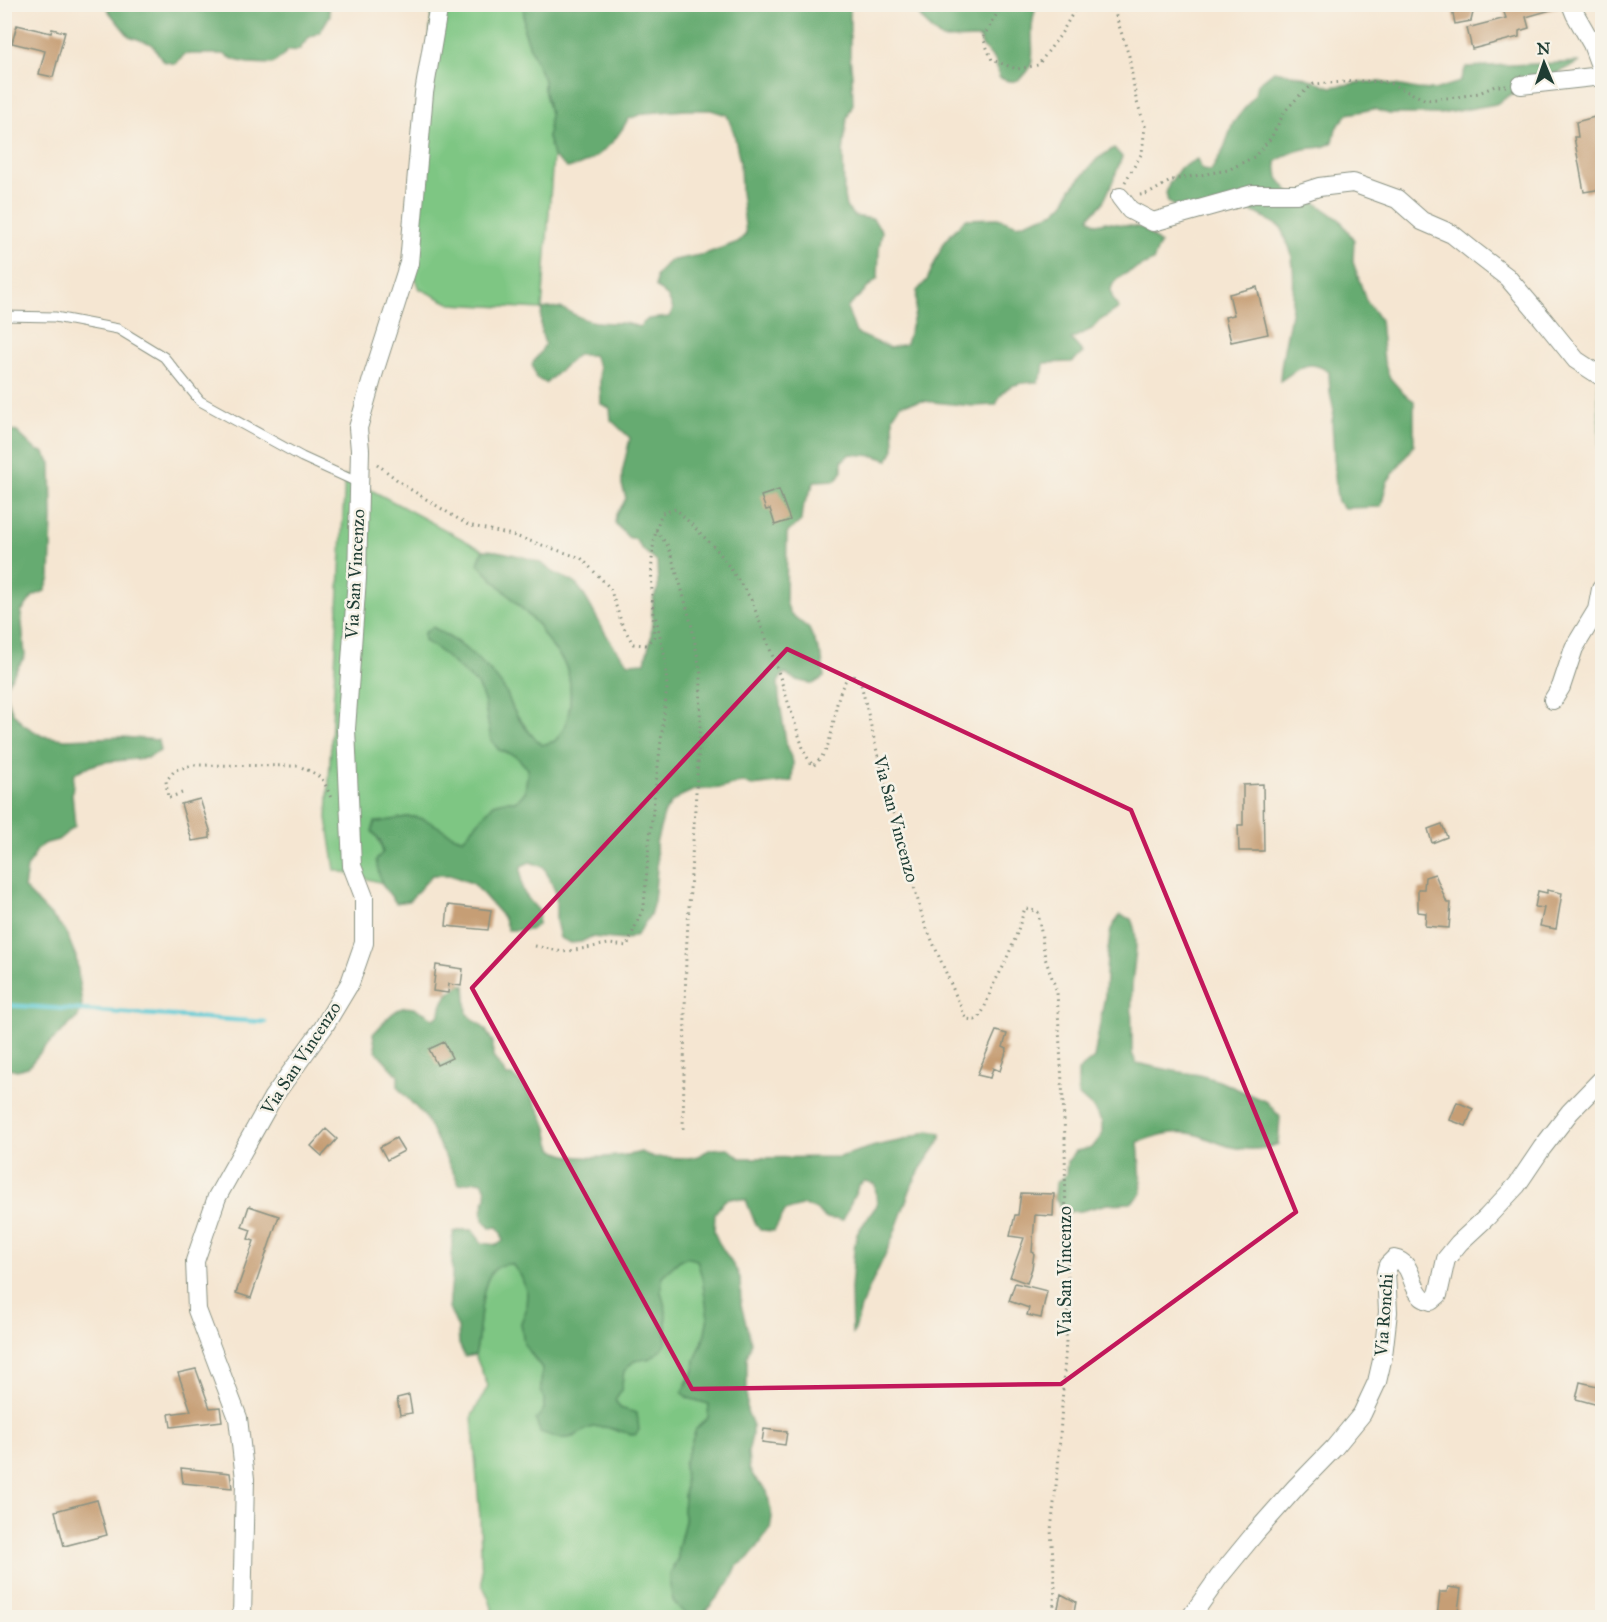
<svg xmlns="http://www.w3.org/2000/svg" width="1607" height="1622" viewBox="0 0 1607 1622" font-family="'IM FELL Great Primer',serif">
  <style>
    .green { fill: #7ec683; stroke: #4e825c; stroke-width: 1.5 }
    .forest { fill: #66ab71; stroke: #427452; stroke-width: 1.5 }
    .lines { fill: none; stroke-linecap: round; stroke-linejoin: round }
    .stream { stroke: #5ecad5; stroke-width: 4.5 }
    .building { fill: #c69e75 }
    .service-casing { stroke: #8a9283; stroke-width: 11 }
    .minor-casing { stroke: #8a9283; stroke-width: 20 }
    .path { stroke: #8a9283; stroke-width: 3; stroke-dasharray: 1.5 4.5; stroke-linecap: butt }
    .service { stroke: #fff; stroke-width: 9 }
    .minor { stroke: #fff; stroke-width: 18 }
    .marked { fill: none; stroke: #c2185b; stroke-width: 4.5; stroke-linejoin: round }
    .labels { text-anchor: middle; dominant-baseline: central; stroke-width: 5; stroke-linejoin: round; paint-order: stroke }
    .street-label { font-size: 18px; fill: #1f3d34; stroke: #f7f3e8 }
  </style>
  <rect width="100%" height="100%" fill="#f7f3e8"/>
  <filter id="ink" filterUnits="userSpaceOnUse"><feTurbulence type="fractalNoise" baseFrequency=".0167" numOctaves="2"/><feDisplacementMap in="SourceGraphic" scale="12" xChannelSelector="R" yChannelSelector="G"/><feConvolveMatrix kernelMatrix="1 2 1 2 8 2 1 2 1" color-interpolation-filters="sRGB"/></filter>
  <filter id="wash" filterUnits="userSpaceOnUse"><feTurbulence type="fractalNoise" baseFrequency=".008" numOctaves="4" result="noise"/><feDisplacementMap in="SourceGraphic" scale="24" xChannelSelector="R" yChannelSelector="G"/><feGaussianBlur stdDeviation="1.35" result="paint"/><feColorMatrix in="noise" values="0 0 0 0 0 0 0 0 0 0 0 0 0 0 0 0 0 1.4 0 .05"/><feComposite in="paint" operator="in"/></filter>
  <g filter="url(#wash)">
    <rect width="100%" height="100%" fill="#f5e6d2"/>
    <!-- green -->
    <path class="green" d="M432,5H524V30L531,50L544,80V89L550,113L548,137L553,156L542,309L451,304L420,289L413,273Z
      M1598,382L1602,384V574Z
      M345,476L483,550L478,564L539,626C544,639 555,649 563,661C573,676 572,709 565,725C563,731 559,736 555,741L542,745L534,738L514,711L506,692L459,643L434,628L424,633V641L435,647L477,684L484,700L491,740L499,750L516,756L528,769L525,792L517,801H505L494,804L463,839C448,835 438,827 425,820C408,811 387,822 372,831C393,855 373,860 382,883L335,870L327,818Z
      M687,1257L697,1260L702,1277L708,1317L704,1338L695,1360L694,1371L686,1383L688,1398L709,1404L708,1418L700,1424L684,1464L685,1487L683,1511L685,1521L678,1548V1558L673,1566L682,1611L693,1617H491L492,1608L489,1599L482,1584L480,1519L472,1416L488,1386L475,1355C482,1333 477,1277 498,1266C502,1264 507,1264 512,1264L521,1276L527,1293L526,1310L521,1323L530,1353L542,1368L541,1389L544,1399V1409L574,1437C590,1424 601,1424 619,1432L620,1408L615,1400L621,1390L624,1370L634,1361L651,1358L666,1311L661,1292L662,1276L680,1260Z"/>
    <!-- forest -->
    <path class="forest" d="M105,5H328L330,15L320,32L308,38L299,50L287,51L282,57L272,64L248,63L235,60L224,54H185L175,64L163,61L152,44L129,36L110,13Z
      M524,5H850V57L852,75L853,104L847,118L843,153L844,196L846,207L854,216L873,219L882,231L879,250L878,278L847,308L856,333L890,348L906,344L915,313L917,291L927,280L944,242L965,219L998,218L1018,225L1055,212L1064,203L1071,189L1097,159L1114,148L1122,157C1116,173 1110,190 1102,204C1098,210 1092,211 1089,218L1096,224L1106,222L1143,228L1160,244L1153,261C1131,272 1095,279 1119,308L1099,321L1092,329L1071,339L1083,353L1072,362L1044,363L1043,372L1038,382C1017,383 1004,383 996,405L973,406L923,401L901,404L893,416L894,449L888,460L875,456L850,454L842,461V471L836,480L815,481L802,509L801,521L787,533L786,602L790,613L809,629L822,658L824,677L813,684L796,680L784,673L778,682L779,697L787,748L793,762L792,781L752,786L742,782L722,788L694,790L681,796L671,803L664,814L656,843L657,868L654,901L650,915L637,935L625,940L591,937L581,942L571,943L560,938L556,921V893L544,867L530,862L521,866C521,893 521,891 539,911L538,924L530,930H508L503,917L474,884L450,875H432L409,901L396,903C392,897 387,891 383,886C379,878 378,869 376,860L383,852L381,841L372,831L375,822C391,822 408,813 423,819C438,824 447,835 463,839L494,804L505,801H517L525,792L528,769L516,756L499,750L491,740L484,700L477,684L435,647L424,641V633L433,627C461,644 489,664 506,692C509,697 510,703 513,709C519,722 531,735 542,745L555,741C559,736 563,731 565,725C572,709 573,676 563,661C555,649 544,639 539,626L478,564L483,550C497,550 530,557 542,564C546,566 549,570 553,572C562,578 574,579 580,589C597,614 606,643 629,663L645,662L651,637L653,599L658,588L657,562L642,549L636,540L628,537L615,523L616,514L622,506L626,498L622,485V473L630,438L611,420L610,408L601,404L599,367L593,355H577L546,383L536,378L532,364L540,353L545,344C540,331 540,322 542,309C565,303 569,315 587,320C599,324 609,322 621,323C627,323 633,325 639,327L648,319L669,317L673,309L668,297L656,287V276L669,261L705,254L738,242L746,234L741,192L740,162L734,133L727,115L711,110H686L645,113L628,119C617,141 593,166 567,168L553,156L548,137L550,113L544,89V80L531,50L524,30Z
      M911,5H957L972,11H998L1005,8L1007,5H1036C1035,12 1032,21 1032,29C1031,47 1038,66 1021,78C1014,84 1006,81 999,77L995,60L982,46L980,38L942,39L930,29Z
      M1580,62L1547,78L1526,85L1496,104L1440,114H1389L1374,109L1348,114L1336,128L1333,142C1322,149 1317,147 1304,149C1295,151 1284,156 1276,162L1278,178L1297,202L1316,203L1340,220L1354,240L1353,262L1366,300L1380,320L1384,362L1390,378L1404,394L1414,401V445L1387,482L1381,507L1344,508L1338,502L1336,490L1332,422L1334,411L1330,393L1329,372C1308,357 1298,369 1280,381C1281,352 1291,325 1293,297C1294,284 1294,262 1290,249C1287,240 1283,239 1282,228L1258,214L1239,207L1178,209L1168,202L1166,193L1169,184L1180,168L1197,159L1202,170L1211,171L1223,151L1233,123L1255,95L1258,84L1274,71L1301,76L1331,87L1363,82H1380L1417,89L1434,90L1460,82L1466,67Z
      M5,428L17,432L36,450L43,452L51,463L52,517L50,578L45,591L33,596L21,612L25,656L6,686L7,699L13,713L24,725L42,736L65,739L122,737L158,740L160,751L147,758L104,762L84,768L74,774L72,793L75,826L58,840L43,844L37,850L27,868L24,888L65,930L76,957L82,1005L78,1017L45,1047L28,1067L17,1070L4,1067Z
      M1120,915L1131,919C1141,940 1133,964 1132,986C1131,1008 1132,1031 1132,1053L1136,1063L1174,1071L1200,1075L1219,1081L1267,1102L1280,1117L1278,1144C1266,1149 1250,1150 1237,1148C1221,1146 1205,1135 1188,1133C1171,1131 1155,1136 1138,1142L1142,1193L1131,1203L1107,1204L1081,1211L1065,1212L1055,1198L1056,1183L1066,1174L1067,1162L1076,1151L1092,1148L1102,1135V1122L1094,1109L1078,1095V1071L1094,1058L1105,995L1107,956L1111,929Z
      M459,985H465L467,1014L485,1029L493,1042V1057L507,1076H513C528,1090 539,1106 546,1125C549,1132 548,1141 552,1147C562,1163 625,1157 641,1152L653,1157L689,1158L698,1156L711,1149L728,1148L740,1158L839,1157L875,1146L904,1140L928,1131L941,1133V1139L921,1168L912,1185L891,1242L862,1304L855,1330L852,1334L851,1289L854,1250L857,1233L877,1205L875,1184L865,1181L859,1185L843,1220L825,1218L817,1210L804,1205L785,1211L774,1231L760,1230L755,1223L746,1200L735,1198L725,1200L715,1213L714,1232L719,1243L737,1271L740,1278L741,1305L751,1342L747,1358V1411L752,1423V1436L748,1452L749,1468L754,1477L767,1491L772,1517L770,1529L754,1552L746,1560L737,1566L730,1582L706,1611L695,1617L682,1611L673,1601L670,1586V1574L678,1558V1549L685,1521L683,1511L685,1487L684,1464L696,1429L708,1418L709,1404L688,1398L682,1393L694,1371L695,1360L704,1338L708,1317L702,1277L697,1260L687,1257L680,1260L662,1276L661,1292L666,1311V1343L661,1350L651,1358L634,1361L624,1371L621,1390L615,1400L620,1408L637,1413L639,1430L635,1435C621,1432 608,1425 593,1427C586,1428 583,1432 576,1435C565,1442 551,1436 540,1432L536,1420L544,1409V1399L541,1389L542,1368L524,1344L521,1323L526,1310L527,1293L521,1276L512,1264C507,1264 502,1264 498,1267C477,1278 482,1333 475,1355L465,1357L459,1344L458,1328L449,1308L452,1278V1240L454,1232L463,1230H472L482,1243L497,1245L503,1241L501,1232L497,1227L490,1228C470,1208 496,1200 482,1182L476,1181L459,1184L425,1117L398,1088V1075L376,1051L373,1034C395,1011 402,995 434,1019L440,1014C441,999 448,994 459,985Z"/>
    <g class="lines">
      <!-- stream -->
      <path class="stream" d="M4,1005L265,1022"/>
    </g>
    <g id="blocks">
      <!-- building -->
      <path class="building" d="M1451,4H1475L1471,21L1455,24Z
        M1501,4H1558V8L1526,17L1529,28L1519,31V37L1472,49L1467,28L1506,18Z
        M17,25L51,33L52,29L65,32L53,77L39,74L45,51L12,43Z
        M1602,115V189L1584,192L1574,137H1578L1576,122Z
        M1257,287L1268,334L1231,342L1225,317L1234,315L1229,294Z
        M779,490L790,520L775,525L770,509L766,510L761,496Z
        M1263,784L1264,851H1239L1238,825H1243V785Z
        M200,799L210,830V838L192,841L181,804Z
        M1442,824L1447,837L1432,843L1428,829Z
        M1435,874L1447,903H1451L1449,928L1425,926L1426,913L1418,912V889H1424L1425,877Z
        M1547,890L1562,893L1556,929L1540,926L1544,908L1535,907L1538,891L1547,893Z
        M448,905L491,910L488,930L446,926Z
        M436,965L463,969L461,986L449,984L448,993L433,991Z
        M996,1031L1007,1034L1003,1047L1007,1049L1000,1071L993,1068L990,1078L977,1075Z
        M444,1042L452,1058L437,1065L429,1049Z
        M1457,1102L1473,1109L1466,1126L1450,1120Z
        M326,1129L337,1139L322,1156L311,1146Z
        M396,1138L404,1151L387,1160L380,1147Z
        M1021,1193L1054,1194L1053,1216L1035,1215L1032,1252L1034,1253L1032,1268L1027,1283L1010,1277L1024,1238L1010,1236L1015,1215H1018Z
        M249,1206L279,1216L251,1298L236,1293L254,1241L248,1239L251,1230L242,1227Z
        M1015,1283L1047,1291L1041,1318L1027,1315L1029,1308L1009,1301Z
        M196,1369L210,1408L220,1407L222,1421L171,1427L169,1414L191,1411L178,1373Z
        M1580,1382L1602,1387V1406L1576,1399Z
        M409,1395L412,1413L400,1415L397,1398Z
        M764,1429L787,1432L785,1445L762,1442Z
        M181,1468L230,1473L232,1488L183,1483Z
        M97,1500L107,1535L64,1546L55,1511Z
        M1448,1587L1461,1589L1457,1617H1437L1440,1592H1447Z
        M1061,1594L1076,1602L1073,1617H1056Z"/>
    </g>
  </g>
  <g filter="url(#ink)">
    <use href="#blocks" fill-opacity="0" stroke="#8a9283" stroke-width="1.5"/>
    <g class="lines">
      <!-- service casing -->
      <g class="service-casing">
        <path id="service" d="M4,316L55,317L118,329L164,357L200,401L302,457L359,483"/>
      </g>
      <!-- minor casing -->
      <g class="minor-casing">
        <path id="minor" d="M1571,4L1575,14L1592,44L1602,71
          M1521,85L1602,76
          M1120,197L1130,210L1153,222L1253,194H1297L1319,187L1353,183L1397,199L1422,221L1452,234L1472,250L1507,277L1542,318L1576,360L1602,377
          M1553,700L1561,687L1574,648L1597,610L1601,589H1602
          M242,1618L245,1479L238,1418L197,1310L195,1261L217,1197L273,1097L323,1028L350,983L364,943V897L352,866L346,729L357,578L360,450L358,428L374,372L409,263L424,93L439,4
          M1190,1618L1219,1577L1256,1532L1296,1487L1334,1448L1362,1414L1377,1382L1383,1356L1388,1312L1386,1272L1388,1265L1394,1259C1414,1263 1409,1285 1422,1297C1424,1299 1428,1300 1431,1301L1438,1295L1446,1259L1459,1243L1487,1217L1517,1185L1542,1148L1570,1112L1602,1079"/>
      </g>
      <!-- path -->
      <path class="path" d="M1000,4L999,10L983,38L992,60L1017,69L1038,65L1061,34L1074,11L1083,4
        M1112,4L1129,56L1136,99L1145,126L1142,153L1125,182
        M1140,195L1150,193L1172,180L1228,170L1254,157L1271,138L1285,111L1300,95L1314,84L1359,81L1387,82L1426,100L1457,97L1479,93L1495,86H1507
        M377,464L405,486L468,525L512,535L581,558L610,588L622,624L633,644L646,645L654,637C653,597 646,549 662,513L676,509L719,552L751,599L776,665L805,754L813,766C816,763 820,759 823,755C838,731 831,696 850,675L855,677L861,684L883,777L924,922L966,1019L975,1020L979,1018L984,1009L993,985L1003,967L1015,939L1025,908L1038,912L1045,958L1057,992L1065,1138L1066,1245L1069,1293L1058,1468L1051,1530L1055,1586L1053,1618
        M656,530L668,546L680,583L692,627L701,675L700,727L686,955L683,1129
        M182,793L168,798L166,781L175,770L193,765L299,766C323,777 323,777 332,801
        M535,946L563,952L609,944L627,946L644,906L649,845L667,688L665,658L655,614"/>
      <!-- service -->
      <use href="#service" class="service"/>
      <!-- minor -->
      <use href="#minor" class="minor"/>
    </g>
  </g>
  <!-- marked area -->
  <path class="marked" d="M787,649L1131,810L1296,1212L1061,1384L692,1389L472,988Z"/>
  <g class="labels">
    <!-- street labels -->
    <g class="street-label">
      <text transform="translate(355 574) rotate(-87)">Via San Vincenzo</text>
      <text transform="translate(896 819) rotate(75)">Via San Vincenzo</text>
      <text transform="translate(301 1058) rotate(-57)">Via San Vincenzo</text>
      <text transform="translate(1065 1271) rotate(-90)">Via San Vincenzo</text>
      <text transform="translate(1384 1315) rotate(-86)">Via Ronchi</text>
    </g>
  </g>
  <!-- margin -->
  <rect width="1607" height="1622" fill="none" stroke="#f7f3e8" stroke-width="24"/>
  <!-- north arrow -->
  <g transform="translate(1544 63) rotate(358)" stroke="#f7f3e8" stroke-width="4.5" paint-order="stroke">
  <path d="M0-4.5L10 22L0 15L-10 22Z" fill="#1f3d34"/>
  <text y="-9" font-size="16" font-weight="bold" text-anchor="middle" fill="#1f3d34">N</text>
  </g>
</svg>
